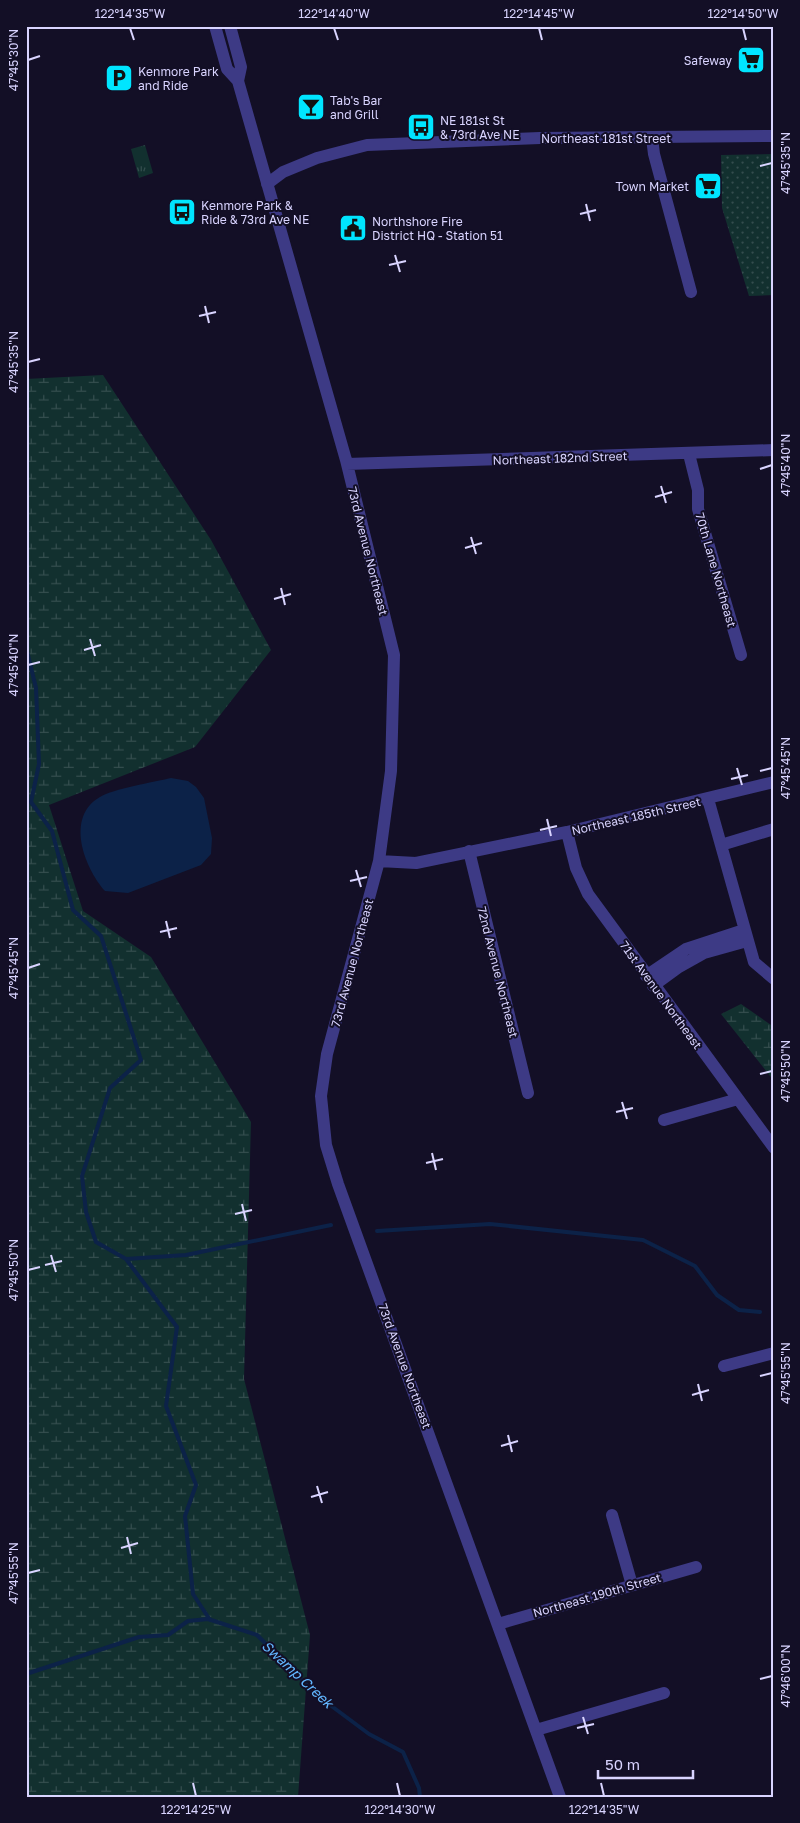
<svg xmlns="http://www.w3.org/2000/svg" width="800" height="1823" viewBox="0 0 800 1823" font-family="'Golos Text',sans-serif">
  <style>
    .grass { fill: url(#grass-dots) }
    .wetland { fill: url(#wetland-marsh) }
    .park { fill: url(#park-tufts) }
    .water { fill: #0c2248 }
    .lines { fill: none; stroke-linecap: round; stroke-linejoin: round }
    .stream { stroke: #0c2248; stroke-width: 4 }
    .minor { stroke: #3d3a85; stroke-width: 12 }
    .ticks { fill: none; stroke: #d9d4ff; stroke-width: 2 }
    .labels { text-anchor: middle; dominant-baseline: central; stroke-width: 4; stroke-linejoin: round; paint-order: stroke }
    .poi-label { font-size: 12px; fill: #d9d4ff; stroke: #130f26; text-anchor: start }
    .street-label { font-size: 12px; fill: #d9d4ff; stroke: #130f26 }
    .water-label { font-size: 14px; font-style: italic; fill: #62b6ff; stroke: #130f26 }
    .neatline { fill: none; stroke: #d9d4ff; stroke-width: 2 }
    .ticks-label { font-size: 12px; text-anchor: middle; fill: #d9d4ff }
  </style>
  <defs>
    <pattern id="grass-dots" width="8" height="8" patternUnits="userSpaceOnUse" patternTransform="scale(1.25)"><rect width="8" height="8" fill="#12302f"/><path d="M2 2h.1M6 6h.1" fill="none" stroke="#344d4e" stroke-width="1.8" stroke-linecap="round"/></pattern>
    <pattern id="wetland-marsh" width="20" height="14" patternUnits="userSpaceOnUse" patternTransform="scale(1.25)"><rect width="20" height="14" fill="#12302f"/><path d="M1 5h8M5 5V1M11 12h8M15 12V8" fill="none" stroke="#344d4e"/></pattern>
    <pattern id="park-tufts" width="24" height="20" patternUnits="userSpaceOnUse" patternTransform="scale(1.25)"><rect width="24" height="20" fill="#12302f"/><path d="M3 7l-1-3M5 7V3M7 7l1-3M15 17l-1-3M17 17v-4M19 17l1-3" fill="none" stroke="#344d4e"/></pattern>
  </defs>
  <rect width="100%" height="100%" fill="#130f26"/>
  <!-- grass -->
  <path class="grass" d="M774,154V295L749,296L722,208L721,155Z"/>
  <!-- wetland -->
  <path class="wetland" d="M103,375L211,540L271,650L195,747L49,805L83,911L151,957L251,1122L244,1379L310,1635L298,1797H26V379Z
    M741,1004L774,1027V1081L721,1014Z"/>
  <!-- park -->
  <path class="park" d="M145,145L153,173L139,178L131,149Z"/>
  <!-- water -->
  <path class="water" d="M171,778L188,781L196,787L204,798L212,838L211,854L201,865L128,893L105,891C84,867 65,817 100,797C113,789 154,782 171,778Z"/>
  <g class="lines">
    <!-- stream -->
    <path class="stream" d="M26,647L36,688L39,764L31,802L52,831L73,910L101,936L141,1060L110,1088L82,1176L86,1212L96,1242L126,1259L186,1255L331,1225
      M377,1231L490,1224L643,1240L695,1266L717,1295L739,1310L760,1312
      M126,1259L177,1327L166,1406L196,1485L185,1516L193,1594L210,1620
      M26,1674L139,1637L168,1635L188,1621L208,1619L257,1635L318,1696L369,1734L403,1752L419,1788L420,1797"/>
    <!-- minor -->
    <path class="minor" d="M215,26L227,69L238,81L346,460L394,655L391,771L379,861L327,1054L321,1096L326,1145L338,1184L560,1797
      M230,26L241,67L238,81
      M652,138L654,154L691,292
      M267,184L283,172L317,158L367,145L540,138L774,136
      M689,454L698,490V509L741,655
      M347,464L774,450
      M708,799L754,962L774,979
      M567,832L576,868L588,894L774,1148
      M721,845L774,829
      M469,851L528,1093
      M379,861L416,863L567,832L774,782
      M646,976L686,949L744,930
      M653,986L679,967L704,953L747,941
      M664,1120L738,1099
      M724,1366L774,1353
      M612,1515L632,1585
      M498,1624L696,1567
      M536,1730L664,1693"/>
  </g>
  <!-- ticks -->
  <path class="ticks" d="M130,28L134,40M334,28L338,40M539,28L542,40M743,28L746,40M28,60L40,56M760,166L772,163M586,204L590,221M580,214L596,210M395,255L400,272M389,265L406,261M205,306L209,323M199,316L216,312M28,362L40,359M760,469L772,465M661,486L666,503M655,497L672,492M471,537L476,554M465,548L482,543M281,588L285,605M274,599L291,594M90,639L95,656M84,650L101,645M28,665L40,662M737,768L742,785M760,771L772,768M731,779L748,775M547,819L551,836M540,830L557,826M356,870L361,887M350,881L367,877M166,921L170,938M160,932L177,928M28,968L40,964M760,1074L772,1071M622,1102L627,1119M616,1112L633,1108M432,1153L436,1170M426,1163L443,1159M242,1204L246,1221M235,1214L252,1210M51,1255L56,1272M45,1265L62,1261M28,1270L40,1267M760,1376L772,1373M698,1384L702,1401M692,1395L709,1390M508,1435L512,1452M501,1446L518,1441M317,1486L322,1503M311,1497L328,1492M127,1537L131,1554M121,1548L138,1543M28,1573L40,1570M760,1679L772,1676M583,1717L588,1734M577,1728L594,1724M193,1783L196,1796M397,1783L400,1796M601,1783L604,1796"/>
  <!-- icons -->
  <defs>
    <g id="supermarket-square" transform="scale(1.4375)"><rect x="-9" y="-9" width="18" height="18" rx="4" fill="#00e5ff" stroke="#130f26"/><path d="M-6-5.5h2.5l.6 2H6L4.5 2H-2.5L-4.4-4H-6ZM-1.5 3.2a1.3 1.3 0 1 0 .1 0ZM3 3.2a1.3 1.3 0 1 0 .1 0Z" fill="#111"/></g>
    <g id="parking-square" transform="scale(1.4375)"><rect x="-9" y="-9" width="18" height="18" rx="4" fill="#00e5ff" stroke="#130f26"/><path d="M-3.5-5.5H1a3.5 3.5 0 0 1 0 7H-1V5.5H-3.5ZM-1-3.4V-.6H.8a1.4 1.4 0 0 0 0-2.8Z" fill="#111"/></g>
    <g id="bar-square" transform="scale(1.4375)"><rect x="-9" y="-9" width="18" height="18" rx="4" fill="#00e5ff" stroke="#130f26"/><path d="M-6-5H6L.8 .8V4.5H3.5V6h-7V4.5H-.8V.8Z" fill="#111"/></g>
    <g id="bus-square" transform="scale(1.4375)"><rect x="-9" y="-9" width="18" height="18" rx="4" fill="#00e5ff" stroke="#130f26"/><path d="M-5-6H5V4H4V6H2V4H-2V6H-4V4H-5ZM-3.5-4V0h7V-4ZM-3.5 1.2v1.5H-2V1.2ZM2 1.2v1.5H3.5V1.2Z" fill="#111"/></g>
    <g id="civic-square" transform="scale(1.4375)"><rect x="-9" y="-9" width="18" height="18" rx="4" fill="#00e5ff" stroke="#130f26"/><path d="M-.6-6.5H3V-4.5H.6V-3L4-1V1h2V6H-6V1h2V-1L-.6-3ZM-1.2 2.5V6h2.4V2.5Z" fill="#111"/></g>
  </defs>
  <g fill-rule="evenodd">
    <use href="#supermarket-square" x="751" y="60"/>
    <use href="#parking-square" x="119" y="78"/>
    <use href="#bar-square" x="311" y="107"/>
    <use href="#bus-square" x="421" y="127"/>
    <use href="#supermarket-square" x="708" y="186"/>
    <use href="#bus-square" x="182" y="212"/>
    <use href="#civic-square" x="353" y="228"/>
  </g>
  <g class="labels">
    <!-- poi labels -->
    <g class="poi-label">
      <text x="732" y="60" text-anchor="end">Safeway</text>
      <text x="138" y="71">Kenmore Park<tspan x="138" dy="14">and Ride</tspan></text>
      <text x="330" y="100">Tab's Bar<tspan x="330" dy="14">and Grill</tspan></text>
      <text x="440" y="120">NE 181st St<tspan x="440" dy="14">&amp; 73rd Ave NE</tspan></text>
      <text x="689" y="186" text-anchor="end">Town Market</text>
      <text x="201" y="205">Kenmore Park &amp;<tspan x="201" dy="14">Ride &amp; 73rd Ave NE</tspan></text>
      <text x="372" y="221">Northshore Fire<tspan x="372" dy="14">District HQ - Station 51</tspan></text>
    </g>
    <!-- street labels -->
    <g class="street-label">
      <text x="606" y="138">Northeast 181st Street</text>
      <text transform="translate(560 458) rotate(-2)">Northeast 182nd Street</text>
      <text transform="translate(368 551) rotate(76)">73rd Avenue Northeast</text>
      <text transform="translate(716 570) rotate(74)">70th Lane Northeast</text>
      <text transform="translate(636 816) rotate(-13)">Northeast 185th Street</text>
      <text transform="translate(352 963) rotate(-75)">73rd Avenue Northeast</text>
      <text transform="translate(498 972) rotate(76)">72nd Avenue Northeast</text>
      <text transform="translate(661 995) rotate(54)">71st Avenue Northeast</text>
      <text transform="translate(405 1366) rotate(70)">73rd Avenue Northeast</text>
      <text transform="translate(597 1595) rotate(-16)">Northeast 190th Street</text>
    </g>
    <!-- water labels -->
    <g class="water-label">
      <text transform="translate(298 1674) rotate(43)">Swamp Creek</text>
    </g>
  </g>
  <!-- border -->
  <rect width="800" height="1823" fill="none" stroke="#130f26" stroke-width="55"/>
  <!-- scale -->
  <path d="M598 1770v8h95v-8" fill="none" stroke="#d9d4ff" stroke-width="2.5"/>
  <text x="605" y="1770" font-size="15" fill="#d9d4ff" stroke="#130f26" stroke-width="4" paint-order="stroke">50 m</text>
  <rect x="28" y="28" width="744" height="1768" class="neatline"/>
  <g class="ticks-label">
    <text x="130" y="18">122°14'35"W</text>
    <text x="334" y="18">122°14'40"W</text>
    <text x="539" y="18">122°14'45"W</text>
    <text x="743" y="18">122°14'50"W</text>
    <text transform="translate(14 60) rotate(-90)" y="4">47°45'30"N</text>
    <text transform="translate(786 163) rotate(-90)" y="4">47°45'35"N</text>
    <text transform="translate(14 362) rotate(-90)" y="4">47°45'35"N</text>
    <text transform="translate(786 465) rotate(-90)" y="4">47°45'40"N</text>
    <text transform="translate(14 665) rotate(-90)" y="4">47°45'40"N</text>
    <text transform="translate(786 768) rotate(-90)" y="4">47°45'45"N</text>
    <text transform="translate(14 968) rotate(-90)" y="4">47°45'45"N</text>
    <text transform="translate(786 1071) rotate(-90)" y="4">47°45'50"N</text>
    <text transform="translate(14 1270) rotate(-90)" y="4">47°45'50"N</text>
    <text transform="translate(786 1373) rotate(-90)" y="4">47°45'55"N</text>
    <text transform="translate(14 1573) rotate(-90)" y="4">47°45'55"N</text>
    <text transform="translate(786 1676) rotate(-90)" y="4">47°46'00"N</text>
    <text x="196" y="1814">122°14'25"W</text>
    <text x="400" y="1814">122°14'30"W</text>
    <text x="604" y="1814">122°14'35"W</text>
  </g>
</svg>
